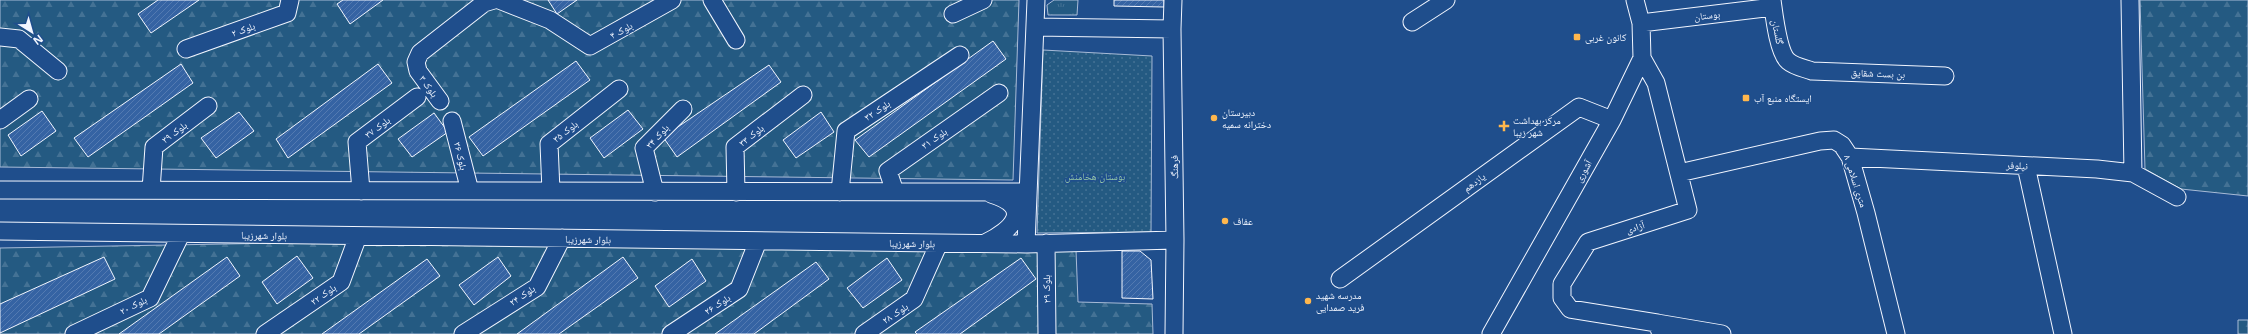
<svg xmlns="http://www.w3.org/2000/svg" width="2248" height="334" viewBox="0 0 2248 334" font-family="'Noto Sans','Noto Naskh Arabic',sans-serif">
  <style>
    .grass { fill: url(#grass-tufts); stroke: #a8bbd7 }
    .forest { fill: url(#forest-firs); stroke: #a8bbd7 }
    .park { fill: url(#park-dots); stroke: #a8bbd7 }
    .building { fill: url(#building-hatch); stroke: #f2f6ff }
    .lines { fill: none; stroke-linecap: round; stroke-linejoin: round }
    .minor-casing { stroke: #f2f6ff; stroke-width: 19 }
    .minor { stroke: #1f4e8c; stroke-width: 17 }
    .poi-dot { fill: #ffb74d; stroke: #1f4e8c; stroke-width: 1.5 }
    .labels { text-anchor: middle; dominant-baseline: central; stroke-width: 3; stroke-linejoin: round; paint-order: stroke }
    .street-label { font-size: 10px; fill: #f2f6ff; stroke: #1f4e8c }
    .poi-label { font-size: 10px; fill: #f2f6ff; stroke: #1f4e8c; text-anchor: start }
    .park-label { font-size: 10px; fill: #97c8a6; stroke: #1f4e8c }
  </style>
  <defs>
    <pattern id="grass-tufts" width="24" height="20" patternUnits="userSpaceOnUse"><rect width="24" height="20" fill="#245a82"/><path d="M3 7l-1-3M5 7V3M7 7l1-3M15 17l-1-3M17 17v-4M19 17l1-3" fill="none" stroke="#447295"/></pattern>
    <pattern id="forest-firs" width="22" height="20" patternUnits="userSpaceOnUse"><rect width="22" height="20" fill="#245a82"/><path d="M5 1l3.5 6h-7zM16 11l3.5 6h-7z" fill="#447295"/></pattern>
    <pattern id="park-dots" width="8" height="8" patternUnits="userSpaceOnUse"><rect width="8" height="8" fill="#245a82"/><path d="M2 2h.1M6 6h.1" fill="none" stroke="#447295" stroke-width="1.8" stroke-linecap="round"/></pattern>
    <pattern id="building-hatch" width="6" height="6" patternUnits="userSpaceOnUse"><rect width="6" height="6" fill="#3563a3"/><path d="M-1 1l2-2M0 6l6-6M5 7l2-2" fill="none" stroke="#537ab1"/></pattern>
  </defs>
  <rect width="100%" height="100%" fill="#1f4e8c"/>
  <!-- grass -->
  <path class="grass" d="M1054,0H1078L1077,15H1048L1047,5Z"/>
  <!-- forest -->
  <path class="forest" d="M0,0H1019L1013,180L0,167Z
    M2140,0H2248V196L2181,189L2145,169Z
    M562,238L1076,250L1078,302L1152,304L1153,334H0V248Z
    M2238,320H2248V334H2238Z"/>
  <!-- park -->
  <path class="park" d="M1043,50L1152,56L1151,232L1037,233Z"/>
  <!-- building -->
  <path class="building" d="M158,0H199L151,33L138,14Z
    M343,0H383L350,24L337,4Z
    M548,0H577L557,14Z
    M1114,0H1164V7L1114,6Z
    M993,41L1006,59L869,157L855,140Z
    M576,61L590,80L483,156L469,137Z
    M181,64L193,83L88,157L74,138Z
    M378,64L392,83L288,158L276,139Z
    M769,65L781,82L677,157L663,137Z
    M628,110L643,129L604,158L590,138Z
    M42,111L56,131L21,156L8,135Z
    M239,112L254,131L216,158L201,138Z
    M821,112L834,132L796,158L783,140Z
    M434,113L448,132L412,157L398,139Z
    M1122,251H1140L1151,260L1153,299L1122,298Z
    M297,256L313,278L277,304L262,282Z
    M104,257L115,279L0,333V304Z
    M227,257L240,276L159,334H119Z
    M498,257L511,276L474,305L459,285Z
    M623,257L638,278L559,334H517Z
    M887,258L902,280L863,308L847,288Z
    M1021,258L1036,279L960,334H917L915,332Z
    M427,259L440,276L359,334H322Z
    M692,259L706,281L669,307L655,286Z
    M816,262L829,279L754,334H715Z"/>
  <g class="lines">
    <!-- minor casing -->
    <g class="minor-casing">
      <path id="minor" d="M499,0L550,20L590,46L672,0
        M712,0L736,40
        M1173,0L1172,29L1175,240L1174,334
        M1772,0C1774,14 1778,52 1788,61C1795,67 1804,68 1812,71L1945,76
        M2130,0L2133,173
        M953,14L983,0
        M1412,22L1446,0
        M1641,23L1773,7
        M1035,27L1172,29
        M0,37L19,39L58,71
        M186,49L287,13L290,0
        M1642,58L1656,83L1688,210L1588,242L1562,284V298L1570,309L1657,323L1661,334
        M440,101L418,71L416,62L420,53L484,3L494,0
        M0,120L29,99
        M452,121L470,191
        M1850,157L2097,169L2133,173L2177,197
        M2026,166L2063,334
        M1679,173L1820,141L1834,140L1842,145L1850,157L1866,213L1896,334
        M0,190L1027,192
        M151,190L154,147L208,106
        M361,191L357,142L417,97
        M551,191L549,144L619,89
        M655,192L644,148L683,109
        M736,192L735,147L803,95
        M840,192L846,131L960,55
        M895,192L888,171L999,93
        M0,231L1026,244L1175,240
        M985,243C1013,230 1034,207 991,194
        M1046,243L1047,334
        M1026,244L1036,0
        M1340,279L1579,107L1612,120
        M1657,323L1722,334
        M74,334L150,298L181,234
        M265,334L341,282L358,236
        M463,334L537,287L562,238
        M671,334L739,289L758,241
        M864,334L914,299L939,243
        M1491,334L1612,120L1642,58L1641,23L1635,0"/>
    </g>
    <!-- minor -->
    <use href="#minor" class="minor"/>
  </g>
  <!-- markers -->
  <g class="poi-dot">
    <rect x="1573" y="33" width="8" height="8" rx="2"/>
    <rect x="1742" y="94" width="8" height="8" rx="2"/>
    <circle cx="1214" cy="118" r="4"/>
    <path d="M1502 120h4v4h4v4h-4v4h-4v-4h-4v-4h4z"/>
    <circle cx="1225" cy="221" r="4"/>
    <circle cx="1308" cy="301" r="4"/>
  </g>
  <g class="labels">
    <!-- street labels -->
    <g class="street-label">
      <text transform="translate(1707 15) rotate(-7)">بوستان</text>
      <text transform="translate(243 29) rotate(-20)">بلوک ۲</text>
      <text transform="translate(621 30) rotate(-29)">بلوک ۴</text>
      <text transform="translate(1778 32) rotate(78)">گلستان</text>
      <text transform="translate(1878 73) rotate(2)">بن بست شقایق</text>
      <text transform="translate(429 86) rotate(54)">بلوک ۳</text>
      <text transform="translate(877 110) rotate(-34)">بلوک ۳۲</text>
      <text transform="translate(377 127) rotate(-37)">بلوک ۳۷</text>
      <text transform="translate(565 131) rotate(-38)">بلوک ۳۵</text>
      <text transform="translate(174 132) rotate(-37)">بلوک ۳۹</text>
      <text transform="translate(751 135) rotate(-38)">بلوک ۳۳</text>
      <text transform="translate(657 136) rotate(-47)">بلوک ۳۴</text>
      <text transform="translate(934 138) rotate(-35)">بلوک ۳۱</text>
      <text transform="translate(461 156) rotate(76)">بلوک ۳۶</text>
      <text transform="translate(2017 165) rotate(3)">نیلوفر</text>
      <text transform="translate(1174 167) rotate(-91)">فرهنگ</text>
      <text transform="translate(1583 171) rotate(-61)">آشوری</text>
      <text transform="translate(1856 181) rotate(72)">۸ متری اسلامی</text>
      <text transform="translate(1474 182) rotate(-36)">یازدهم</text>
      <text transform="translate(1635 227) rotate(-18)">آزادی</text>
      <text transform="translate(264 235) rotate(1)">بلوار شهرزیبا</text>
      <text transform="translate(588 239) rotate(1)">بلوار شهرزیبا</text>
      <text transform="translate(912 243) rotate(1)">بلوار شهرزیبا</text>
      <text transform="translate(1046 289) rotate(-90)">بلوک ۲۹</text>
      <text transform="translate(323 294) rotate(-35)">بلوک ۲۲</text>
      <text transform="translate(522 295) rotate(-34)">بلوک ۲۴</text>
      <text transform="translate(717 304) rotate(-33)">بلوک ۲۶</text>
      <text transform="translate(133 305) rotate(-27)">بلوک ۲۰</text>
      <text transform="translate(895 313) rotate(-34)">بلوک ۲۸</text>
    </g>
    <!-- poi labels -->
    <g class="poi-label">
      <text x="1585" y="37">کانون غربی</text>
      <text x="1754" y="98">ایستگاه منبع آب</text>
      <text x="1222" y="112">دبیرستان<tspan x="1222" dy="12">دخترانه سمیه</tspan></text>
      <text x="1513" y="120">مرکز بهداشت<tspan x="1513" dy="12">شهر زیبا</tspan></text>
      <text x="1233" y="221">عفاف</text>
      <text x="1316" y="295">مدرسه شهید<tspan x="1316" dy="12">فرید صمدایی</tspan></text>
    </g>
    <!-- park labels -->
    <g class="park-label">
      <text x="1095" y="176">بوستان هخامنش</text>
    </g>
  </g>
  <!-- north arrow -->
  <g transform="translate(32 32) rotate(143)" stroke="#1f4e8c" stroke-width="3" paint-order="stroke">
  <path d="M0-3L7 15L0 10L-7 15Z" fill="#f2f6ff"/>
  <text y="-6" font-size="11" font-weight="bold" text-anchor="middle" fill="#f2f6ff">N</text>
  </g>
</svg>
